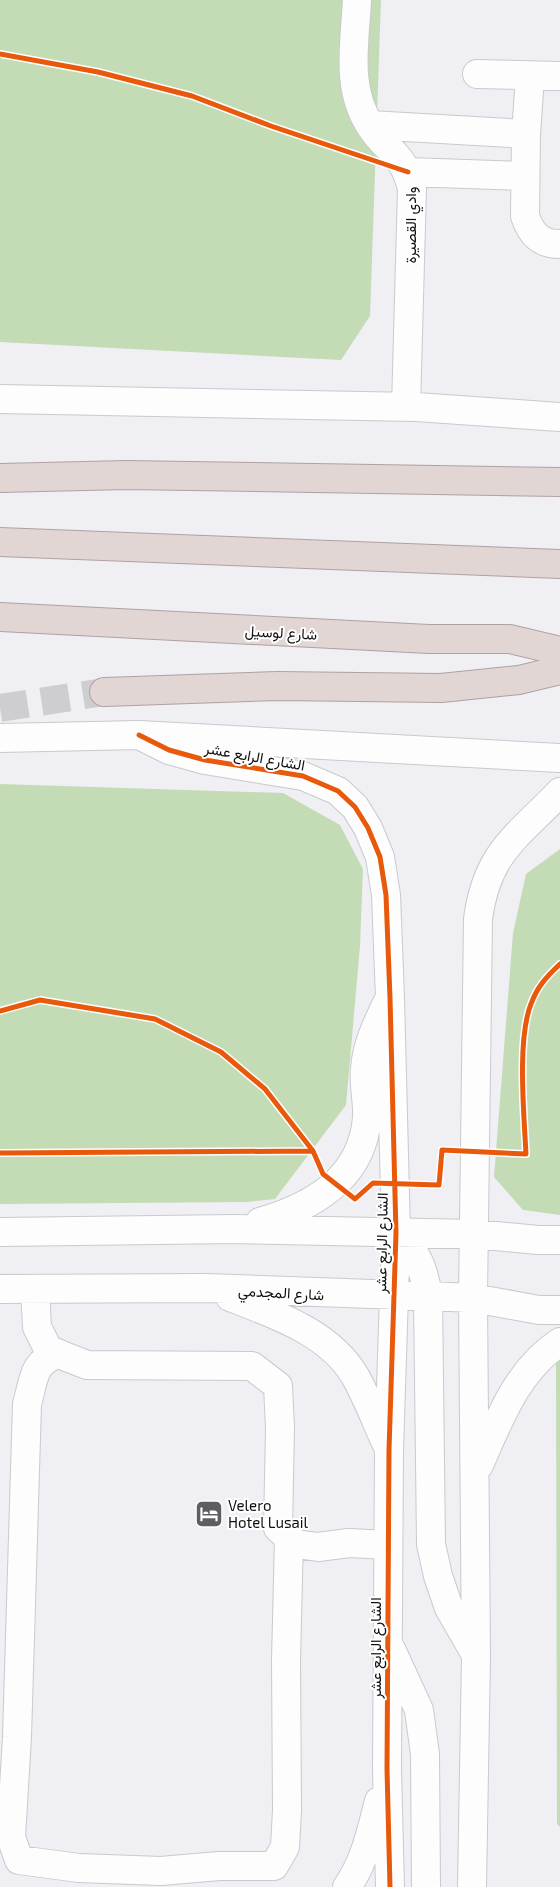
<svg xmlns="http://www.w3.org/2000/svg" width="560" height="1887" viewBox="0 0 560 1887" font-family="'Exo 2',Vazirmatn,sans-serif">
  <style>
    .green { fill: #c4dcb5 }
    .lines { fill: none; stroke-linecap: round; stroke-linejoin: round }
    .highway-tunnel { stroke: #ceced2; stroke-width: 28; stroke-dasharray: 28 14; stroke-linecap: butt }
    .minor-casing { stroke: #c9cacd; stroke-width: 30 }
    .highway-casing { stroke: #aea1a2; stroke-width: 30 }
    .minor { stroke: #fdfdfd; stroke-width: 28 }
    .highway { stroke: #e2d6d5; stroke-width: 28 }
    .cycleway-casing { stroke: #fff; stroke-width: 8 }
    .cycleway { stroke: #e8590c; stroke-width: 5 }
    .labels { text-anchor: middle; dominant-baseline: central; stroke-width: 4; stroke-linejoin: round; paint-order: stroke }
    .street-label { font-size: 15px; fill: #101012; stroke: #fff }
    .poi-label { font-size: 15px; fill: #101012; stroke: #fff; text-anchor: start }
  </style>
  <rect width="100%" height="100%" fill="#efeff4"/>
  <!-- green -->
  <path class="green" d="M0,0H381L370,316L341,360L0,342Z
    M0,784L283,793L340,825L363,869L360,946L346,1105L275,1199L247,1202L0,1204Z
    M560,849V1215L523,1210L494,1177L513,933L526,874Z
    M560,1354V1827L557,1824L556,1356Z"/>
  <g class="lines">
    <!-- highway-tunnel -->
    <path class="highway-tunnel" d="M0,708L104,692"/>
    <!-- minor casing -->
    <g class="minor-casing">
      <path id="minor" d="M357,0C355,42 345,89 371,127C389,154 403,152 412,189L406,407
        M477,74L560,76
        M530,77L526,134L525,216C531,234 540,244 560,244
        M370,125L526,134
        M408,172L525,176
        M0,399L416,407L560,417
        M139,735L169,750L205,760L303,776L338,791L355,807L368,828L380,857L386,895L390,998L396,1233L389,1450L387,1769L390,1887
        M0,738L139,735L560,758
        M260,1222C312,1207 362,1179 367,1118C368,1101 363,1084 365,1068C367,1044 377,1024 387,1003
        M0,1232L235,1229L475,1234L538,1240H560
        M396,1233C417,1251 424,1269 428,1296L431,1544L438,1576L449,1608L476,1655
        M0,1289L207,1288L428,1296L473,1298L539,1310H560
        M35,1289L37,1327L48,1349L64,1356L87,1365L252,1366L278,1386L280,1428L278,1528L296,1544L318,1547L349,1543L388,1545
        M230,1297C274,1314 329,1332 355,1376C367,1397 376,1421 386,1443
        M59,1354C32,1361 34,1381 27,1404L17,1737L11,1837L19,1860L79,1868L161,1871L219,1866H274L285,1847L287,1810L286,1660L289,1538
        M479,1465C499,1420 517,1370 560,1342
        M391,1649L419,1710L425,1754L426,1887
        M347,1887C365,1861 371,1832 379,1801
        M472,1887L476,1656L473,1298L478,919C487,852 517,837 560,792"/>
    </g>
    <!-- highway casing -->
    <g class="highway-casing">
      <path id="highway" d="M0,478L126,475L560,482
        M0,542L560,564
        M0,617L429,639H510L560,651
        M104,692L278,686L441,688L519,680L560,670"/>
    </g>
    <!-- minor -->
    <use href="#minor" class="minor"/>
    <!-- highway -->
    <use href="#highway" class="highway"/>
    <!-- cycleway casing -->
    <g class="cycleway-casing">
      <path id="cycleway" d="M0,54L98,72L192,96L271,126L408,172
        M139,735L169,750L205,760L303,776L338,791L355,807L368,828L380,857L386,895L390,998L396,1233L389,1450L387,1769L390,1887
        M0,1011L40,1000L155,1019L221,1052L265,1089L313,1151L323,1174L355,1199L373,1183L439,1185L442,1150L526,1154C524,1114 517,1039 531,1004C537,987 547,976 560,964
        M0,1153L313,1151"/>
    </g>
    <!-- cycleway -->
    <use href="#cycleway" class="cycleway"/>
  </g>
  <!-- icons -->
  <defs>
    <g id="hotel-square" transform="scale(1.4375)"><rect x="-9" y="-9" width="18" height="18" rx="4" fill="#5e5e61" stroke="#fff"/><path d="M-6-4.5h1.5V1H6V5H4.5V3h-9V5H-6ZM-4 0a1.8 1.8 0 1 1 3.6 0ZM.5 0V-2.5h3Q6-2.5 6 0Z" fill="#fff"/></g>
  </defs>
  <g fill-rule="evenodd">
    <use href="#hotel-square" x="209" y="1514"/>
  </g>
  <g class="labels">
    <!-- street labels -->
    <g class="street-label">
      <text transform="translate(410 225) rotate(-90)">وادي القصيرة</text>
      <text transform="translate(281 632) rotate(3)">شارع لوسيل</text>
      <text transform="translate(255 756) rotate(10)">الشارع الرابع عشر</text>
      <text transform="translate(381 1243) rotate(-89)">الشارع الرابع عشر</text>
      <text transform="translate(281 1292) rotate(3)">شارع المجدمي</text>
      <text transform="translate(375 1648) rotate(-90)">الشارع الرابع عشر</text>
    </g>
    <!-- poi labels -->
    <g class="poi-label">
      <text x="228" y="1505">Velero<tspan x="228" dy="17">Hotel Lusail</tspan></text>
    </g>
  </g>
</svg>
